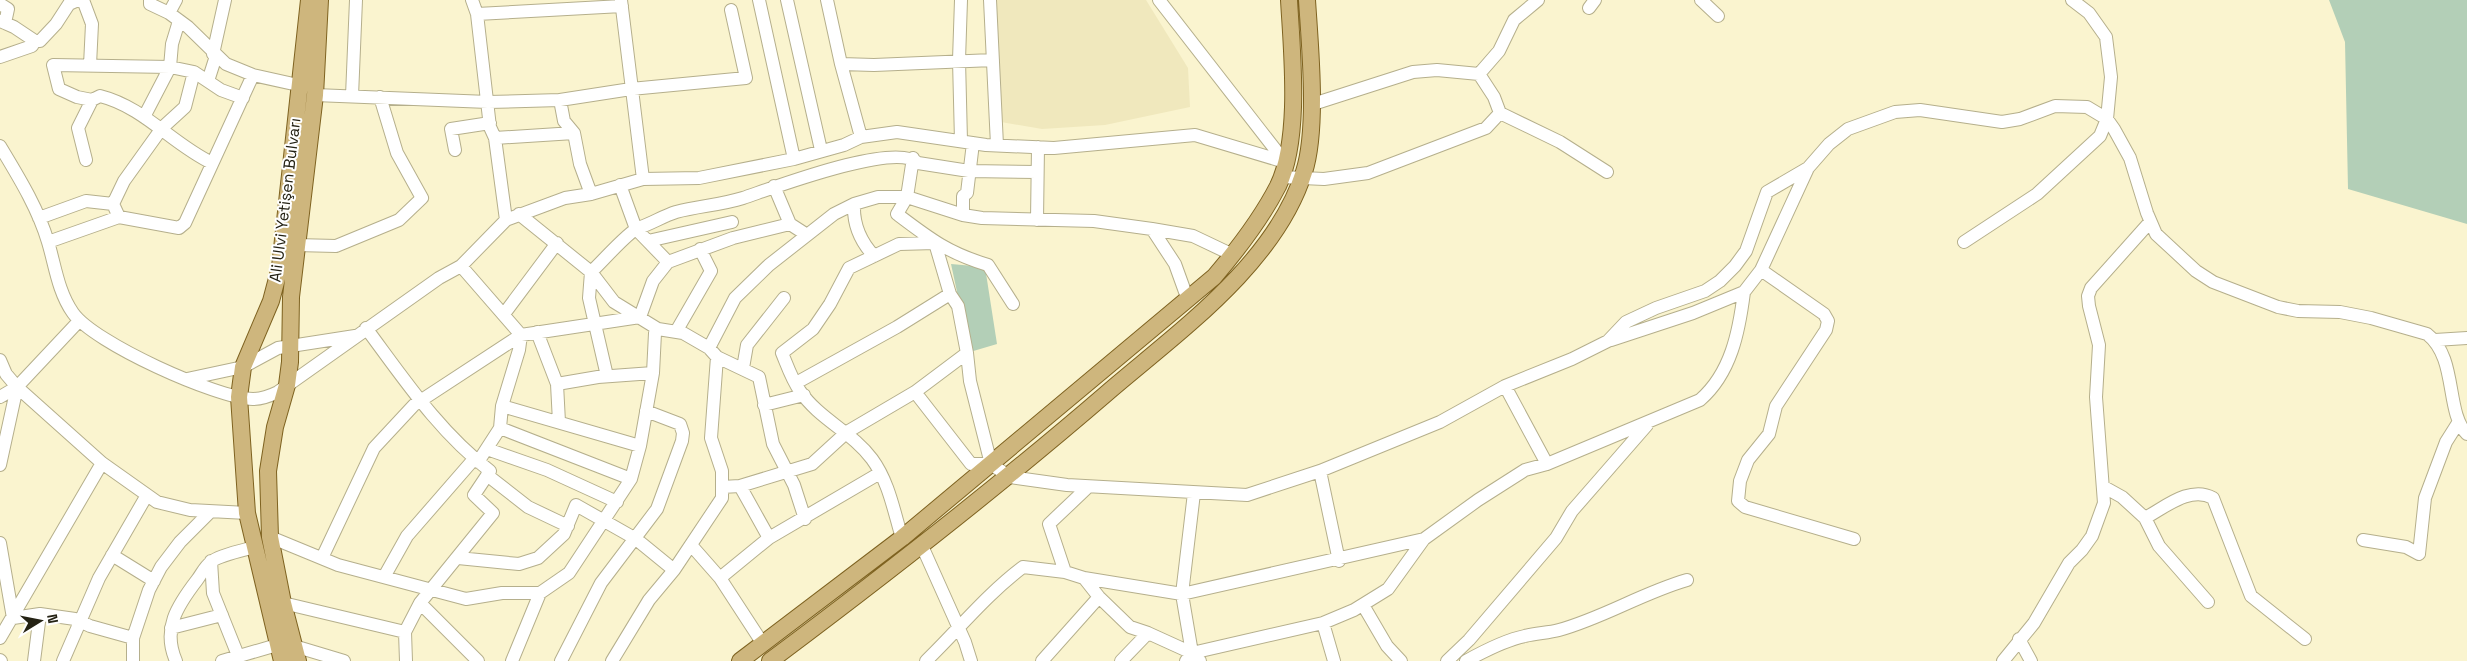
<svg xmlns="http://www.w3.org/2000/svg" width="2467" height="661" viewBox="0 0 2467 661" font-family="'Space Grotesk',sans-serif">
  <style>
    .built { fill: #f0e8bd }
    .green { fill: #b3cfb7 }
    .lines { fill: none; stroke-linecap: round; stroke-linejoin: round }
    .minor-casing { stroke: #b5af8c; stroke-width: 14 }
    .major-casing { stroke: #7e6220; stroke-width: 18 }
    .minor { stroke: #fff; stroke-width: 12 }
    .major { stroke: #ceb67d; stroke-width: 16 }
    .labels { text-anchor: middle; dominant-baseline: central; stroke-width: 4; stroke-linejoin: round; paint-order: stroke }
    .street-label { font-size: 16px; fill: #242214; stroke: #fff }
  </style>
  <rect width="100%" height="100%" fill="#faf4cf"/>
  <!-- built -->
  <path class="built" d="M996,0H1146L1188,68L1190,107L1105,125L1042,129L1001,122Z"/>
  <!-- green -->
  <path class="green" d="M2329,0H2467V224L2348,189L2345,42Z
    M951,264L985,267L997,344L970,352Z"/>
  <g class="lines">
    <!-- minor casing -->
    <g class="minor-casing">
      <path id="minor" d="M83,0L92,24L90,65
        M150,0V4L169,13L188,27L226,64L253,75L298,85
        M472,0L477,14L490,127L495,138L506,220
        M621,0L643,179
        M759,0L794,159
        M787,0L821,150
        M827,0L841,64L861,137
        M961,0L959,60L961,141
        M990,0L997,145
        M1159,0L1285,162
        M1701,0L1718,16
        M0,4L8,9L5,23
        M1589,8L1595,0
        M169,13L176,0
        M477,14L622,6
        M0,21L14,27L35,41
        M213,54L225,0
        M0,57L32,46L35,41H40L56,24L69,4L78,0
        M841,64L874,65L993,60
        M1479,74L1494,97L1500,113L1560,142L1607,172
        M208,81L216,56
        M315,95L488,102L560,100L631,89L746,78L731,10
        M352,96L356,0
        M92,100L77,97L59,89L53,65L170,67L194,72L221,90L243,98
        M560,100L564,121L574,133L580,164L591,194
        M1310,105L1413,72L1437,70L1479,74L1499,51L1514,20L1538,0
        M144,117L170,67L172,44L179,21
        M495,138L574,133
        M0,146C18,176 38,208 48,242C55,265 58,292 73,313C94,343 216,398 253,399C262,399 270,396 278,392L439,278L461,266L506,220L565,198L591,194L643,179L699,178L794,159L844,145L861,137L897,132L986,145L1054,148L1195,135L1285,162
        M455,150L451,129L490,123
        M913,158L907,197L897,214C930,239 948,253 988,265L1013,304
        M86,160L78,128L92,100L100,96C144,107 172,144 212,163
        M1281,177L1324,179L1368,173L1486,128L1500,113
        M620,185L636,229L668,262
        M774,186L790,224L807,235
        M854,204C853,224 860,241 874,256
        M519,214L591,272L614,302L658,329L683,333L709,348L717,357L759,377L773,444L794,485L805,519
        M963,215V196L967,193L973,143
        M119,217L113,204L124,181L162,128L185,107L194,72
        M39,218L86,201L113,204
        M1037,220L1038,147
        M1152,229L1193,236L1233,255
        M648,241L732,222
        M48,242L119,217L179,228L185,223L253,75
        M1964,242L2037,194L2100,136L2107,119L2111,77L2106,37L2089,13L2072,0
        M296,245L336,246L399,220L422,198L397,153L380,97
        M461,266L521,335L519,350L502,406L500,428L478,462
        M1761,270L1824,314L1828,321L1826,330L1776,406L1769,434L1748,460L1740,481L1738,501L1745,507L1854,539
        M504,314L557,243
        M366,328C404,379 439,432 490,471L474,495L493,513L420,603L405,632L406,661
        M677,330L711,271L700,249
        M537,332L557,384L559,422
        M1611,340L1693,313L1744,292L1761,270L1808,168
        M2435,340L2467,338
        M709,348L735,298L769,265L834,214L854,204L878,197H907L963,215L982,218L1094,221L1152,229L1175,264L1188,300
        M0,360L6,374L17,387L102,463L157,502L190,510L247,513
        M743,368L747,345L784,298
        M607,376L589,298L591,272C601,263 628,232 638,228C651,224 663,216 676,212C698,206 721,205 743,198C773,188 895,141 918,163L969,171L1037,172
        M187,379L243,367L278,348L355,336
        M796,383L897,327L950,294
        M557,384L598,377L653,373
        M1505,386L1547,464
        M915,392L971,464H991L1010,477L1067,485L1247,495L1320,471L1440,422L1505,386L1572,359L1608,341L1626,322L1656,308L1705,291L1720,281L1735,266L1746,251L1767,192L1808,168L1829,144L1848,129L1895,112L1920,110L2002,122L2020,119L2055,106L2087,107L2107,119L2114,129L2130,158L2147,213L2156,234L2196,271L2213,282L2278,307L2298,311L2340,312L2371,318L2427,334C2458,358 2445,412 2467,434
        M0,397L17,387L79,321
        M764,405L804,395
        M502,406L640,446
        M500,428L631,479
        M487,449L547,470L617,502
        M0,465L17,387
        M1320,471L1339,561
        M487,475L528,507L568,526
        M740,486L769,538
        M722,487L740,486L812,464L847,432L915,392L967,353
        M2104,487L2122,497L2145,518C2164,508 2190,485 2213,498L2251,596L2305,639
        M2145,518L2159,546L2208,602
        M270,537L338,565L466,599L502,593H540L569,573L631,479L640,446L653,373L655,333L658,329
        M902,538C894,512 889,482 872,459C852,432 819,419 800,391C792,380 787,365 782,353L813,329L830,304L849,268L899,244L935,243L950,294L958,306L967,353L970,381L991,464
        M2363,540L2406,547L2419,554L2425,498L2446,442L2458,423
        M0,543L13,618L40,614L75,619L90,626L133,638
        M691,545L720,578L763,644
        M922,546L965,642L971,661
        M112,555L154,581
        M322,558L374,448L414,405L521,335L640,317L653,281L668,262L733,238L790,224
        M458,558L519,564L538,558L564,534L576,505L636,539L674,570
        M211,561L213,593L239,658
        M1065,572L1049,524L1088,487
        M384,577L407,536L474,459
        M720,578L769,538L880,473
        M1084,578L1099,597L1130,627L1148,633L1192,653L1200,661
        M283,603L405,632
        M420,603L478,661
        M1363,605L1387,646L1401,661
        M1323,623L1334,661
        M171,628L222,615
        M0,638L102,463
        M2019,639L2031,661
        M294,646L344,661
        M1192,653L1182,594L1194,493
        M0,660L1,661
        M34,661L40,614
        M63,661L99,578L147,495
        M133,661V638L149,590L161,567L180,542L210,512
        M176,661C162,629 177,606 197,580C201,575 205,566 211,562C219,555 244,550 255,547
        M222,661L277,645
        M512,661L540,593
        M561,661L601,583L657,509L682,441L683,433L680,424L646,411
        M612,661L649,600L674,570L722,498V471L711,438L717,357
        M926,661C958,630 987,594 1023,567L1065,572L1084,578L1182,594L1424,539L1478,500L1525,470L1547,464L1700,400C1731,373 1739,332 1744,292
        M1042,661L1099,597
        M1121,661L1148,633
        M1186,661L1192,653L1323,623L1354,610L1388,589L1424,539
        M1447,661L1469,640L1556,538L1572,511L1647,425
        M1466,661C1484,651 1505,640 1525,636C1536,633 1548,633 1559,630C1603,618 1642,593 1687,580
        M2003,661L2034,623L2069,563L2082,550L2092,536L2104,503L2096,397L2099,345L2089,306L2088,296L2091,288L2150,222"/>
    </g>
    <!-- major casing -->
    <g class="major-casing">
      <path id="major" d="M282,661L247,513L239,397L243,367L271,301L280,267L309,0
        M298,661L283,603L270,537L268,471L275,427L287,385L290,362L291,297L315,95L320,0
        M740,661L902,538L1214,277C1238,249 1261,219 1278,186C1301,138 1292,53 1289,0
        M770,661C885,575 998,487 1107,393C1178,332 1275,264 1304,172C1318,128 1310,47 1307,0"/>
    </g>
    <!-- minor -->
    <use href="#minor" class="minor"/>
    <!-- major -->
    <use href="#major" class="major"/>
  </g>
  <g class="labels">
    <!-- street labels -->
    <g class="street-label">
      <text transform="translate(285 200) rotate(-83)">Ali Ulvi Yetişen Bulvarı</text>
    </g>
  </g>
  <!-- north arrow -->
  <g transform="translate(40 621) rotate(80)" stroke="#ffffff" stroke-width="4" paint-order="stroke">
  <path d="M0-4L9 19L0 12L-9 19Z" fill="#242214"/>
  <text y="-8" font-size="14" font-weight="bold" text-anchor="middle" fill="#242214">N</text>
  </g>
</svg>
